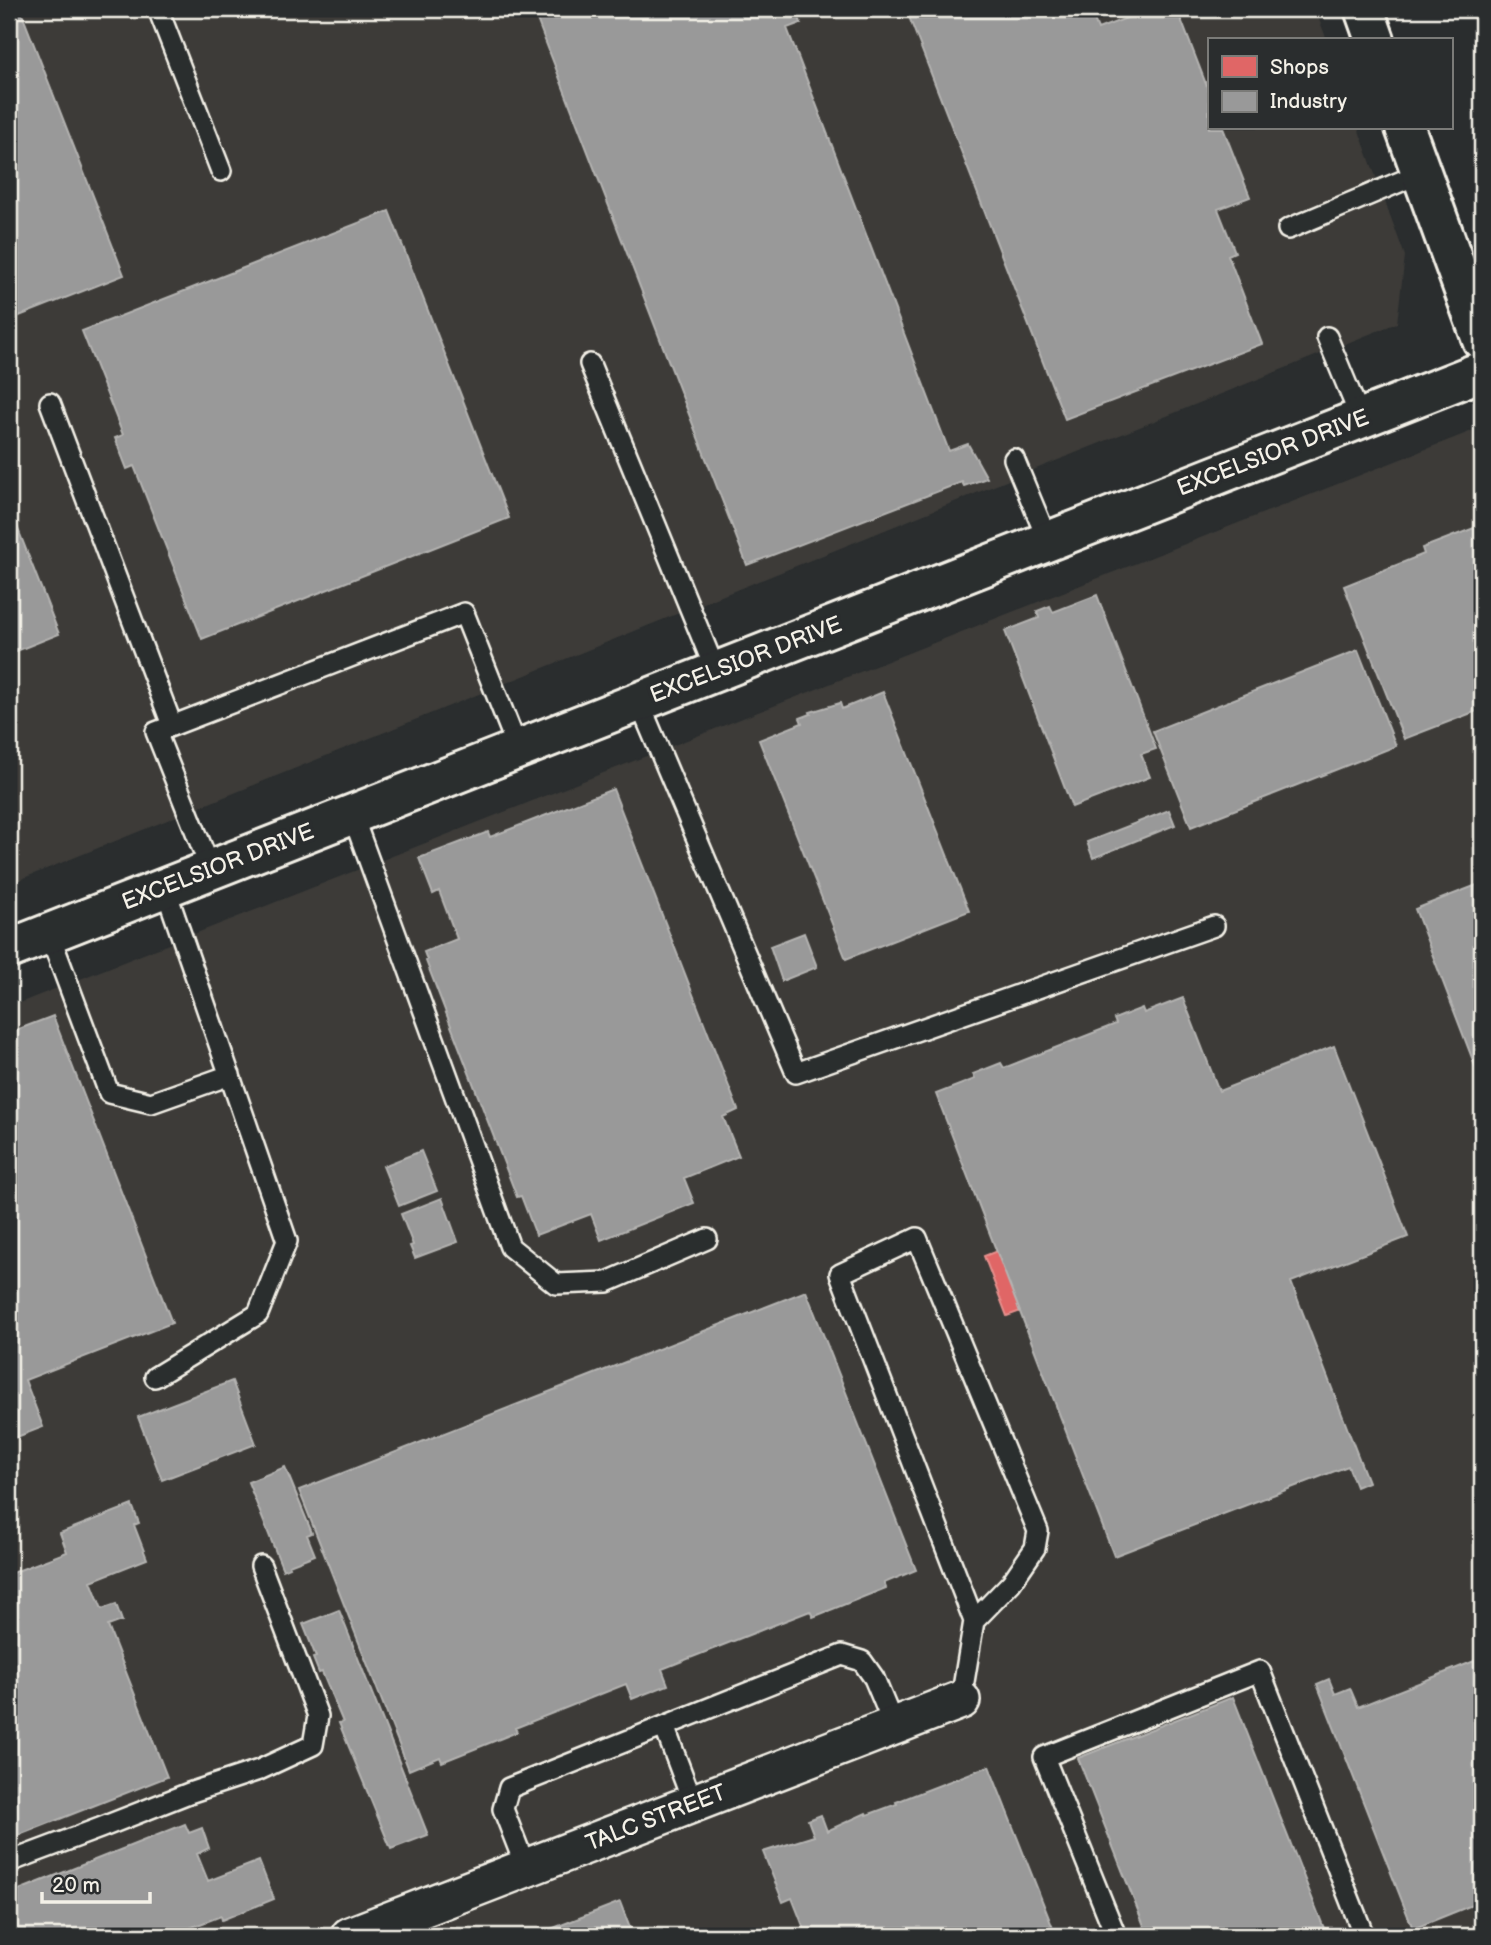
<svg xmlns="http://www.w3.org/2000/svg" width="1491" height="1945" viewBox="0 0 1491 1945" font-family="'Balsamiq Sans',sans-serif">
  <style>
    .built { fill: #3c3b38 }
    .shops { fill: #e06666; stroke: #e6908d; stroke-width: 2 }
    .industry { fill: #999; stroke: #b4b3b1; stroke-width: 2 }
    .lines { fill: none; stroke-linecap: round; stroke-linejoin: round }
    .lane-casing { stroke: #f4f1e8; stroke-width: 24 }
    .street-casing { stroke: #f4f1e8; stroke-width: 42 }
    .secondary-casing { stroke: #f4f1e8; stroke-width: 44 }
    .lane { stroke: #2a2d2e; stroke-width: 19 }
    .street { stroke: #2a2d2e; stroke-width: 37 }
    .secondary { stroke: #2a2d2e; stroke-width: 38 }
    .labels { text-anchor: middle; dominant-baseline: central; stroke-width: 7; stroke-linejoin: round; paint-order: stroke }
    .street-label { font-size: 23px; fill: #f4f1e8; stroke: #2a2d2e }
  </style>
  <rect width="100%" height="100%" fill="#2a2d2e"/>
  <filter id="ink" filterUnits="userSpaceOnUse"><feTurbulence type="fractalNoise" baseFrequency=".0143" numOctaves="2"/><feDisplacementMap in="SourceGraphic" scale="14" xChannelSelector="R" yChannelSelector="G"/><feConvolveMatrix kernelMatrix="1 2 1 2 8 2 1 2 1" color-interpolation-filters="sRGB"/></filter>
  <g filter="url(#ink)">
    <!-- built -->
    <path class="built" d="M9,9H1315L1327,40H1209V128H1358L1405,256L1397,323L9,884Z
      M1482,427V1936H9V1007Z"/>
    <!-- shops -->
    <path class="shops" d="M997,1251L1021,1311L1007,1316L984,1256Z"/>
    <!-- industry -->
    <path class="industry" d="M9,9H20L124,275L9,320Z
      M533,9H796L801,23L787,28L949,451L968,444L987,478L964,486L962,482L747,565Z
      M906,9H1090L1098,29L1150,9H1177L1209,92V128H1223L1250,197L1218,209L1235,252L1228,255L1262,344L1065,419Z
      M389,211L509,518L202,639L134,466L127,469L115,438L123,435L82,331Z
      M9,506L59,634L9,654Z
      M1482,525V709L1404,739L1344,586L1424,554L1422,548Z
      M1097,595L1156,749L1141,754L1150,777L1072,807L1005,631L1039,618L1037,611L1050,606L1053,612Z
      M1358,650L1396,746L1191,827L1153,731Z
      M883,692L969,911L846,959L759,740L802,723L800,718L811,714L810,712L840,703L842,709Z
      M613,789L738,1110L723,1117L739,1156L684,1178L694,1203L601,1240L591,1214L536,1235L521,1196L517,1197L426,961L427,960L424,952L457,939L439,891L433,894L419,858L488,832L490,837Z
      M1169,810L1175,825L1093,858L1087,842Z
      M1482,883V1084L1415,909Z
      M804,933L817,967L782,981L770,946Z
      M1183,998L1219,1091L1334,1046L1408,1237L1291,1282L1368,1482L1356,1487L1348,1466L1114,1556L936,1094L975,1079L973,1074L1001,1063L1004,1068L1116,1024L1114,1019L1142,1008L1144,1013Z
      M53,1016L172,1323L25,1380L43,1427L9,1440V1030L19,1029Z
      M421,1151L437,1191L399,1206L383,1166Z
      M442,1198L458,1242L415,1258L410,1246L413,1245L401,1214Z
      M806,1291L916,1570L884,1583L886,1588L813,1617L810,1611L662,1669L668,1685L632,1699L626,1684L515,1728L517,1732L442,1762L440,1757L409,1770L299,1490Z
      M232,1381L256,1444L162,1480L138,1417Z
      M285,1467L312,1533L307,1535L315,1555L289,1565L290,1567L283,1570L248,1482Z
      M132,1505L139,1523L134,1525L147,1559L91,1581L102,1609L116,1604L122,1621L108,1626L167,1777L9,1839V1574L67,1552L60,1533Z
      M339,1610L428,1835L391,1849L339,1723L343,1722L342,1720L322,1672L319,1673L313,1658L316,1657L303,1624Z
      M1482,1658V1901L1413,1929L1317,1684L1329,1679L1335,1694L1350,1688L1358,1707Z
      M1233,1697L1327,1936H1148L1078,1758Z
      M989,1766L1056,1936H807L792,1898L783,1902L763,1852L814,1836L808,1820L821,1815L827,1831L866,1813L867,1815L897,1804L896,1802Z
      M185,1824L189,1833L202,1828L209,1848L197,1854L208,1881L259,1861L274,1899L222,1920L221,1916L169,1936H9V1894Z
      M620,1902L633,1936H533Z"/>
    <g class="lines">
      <!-- lane casing -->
      <g class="lane-casing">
        <path id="lane" d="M158,9L221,171
          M1288,229L1421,173
          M1327,337L1361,419
          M590,364L716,672
          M50,403L172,725
          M1014,459L1048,541
          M639,702L796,1073L1214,926
          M352,814L510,1247L556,1284L607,1282L707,1239
          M211,870L156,732L464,613L518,749
          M49,933L109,1093L151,1103L230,1075
          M155,1377L258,1314L287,1241L165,888
          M961,1700L974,1621L840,1274L917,1238L1038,1531L1035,1548L1011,1583L974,1621
          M664,1726L693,1803
          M9,1862L100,1828L189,1793L259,1770L313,1745L318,1716L261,1566
          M526,1868L503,1809L509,1788L842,1655L862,1661L874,1678L894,1726
          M1116,1936L1044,1757L1260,1671L1364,1936"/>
      </g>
      <!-- street casing -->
      <g class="street-casing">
        <path id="street" d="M350,1936L961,1700"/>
      </g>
      <!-- secondary casing -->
      <g class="secondary-casing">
        <path id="secondary" d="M1364,9L1375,40
          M1405,128L1482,340
          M9,949L1482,371"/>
      </g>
      <!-- lane -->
      <use href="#lane" class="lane"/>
      <!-- street -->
      <use href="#street" class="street"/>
      <!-- secondary -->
      <use href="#secondary" class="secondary"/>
    </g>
  </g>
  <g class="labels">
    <!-- street labels -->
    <g class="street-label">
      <text transform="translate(1273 453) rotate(-21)">EXCELSIOR DRIVE</text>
      <text transform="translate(746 660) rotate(-21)">EXCELSIOR DRIVE</text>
      <text transform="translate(218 867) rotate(-21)">EXCELSIOR DRIVE</text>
      <text transform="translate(656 1818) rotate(-21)">TALC STREET</text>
    </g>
  </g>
  <!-- margin -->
  <rect width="1491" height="1945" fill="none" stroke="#2a2d2e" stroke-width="35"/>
  <rect x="18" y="18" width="1456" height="1910" fill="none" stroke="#f4f1e8" stroke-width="2.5" filter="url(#ink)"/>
  <!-- legend -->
  <rect x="1208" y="38" width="245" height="91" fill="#2a2d2e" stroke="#7b7b78" stroke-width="2"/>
  <rect x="1222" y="56" width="35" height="21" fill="#e06666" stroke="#7b7b78" stroke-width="2"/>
  <text x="1270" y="74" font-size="21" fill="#f4f1e8">Shops</text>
  <rect x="1222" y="91" width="35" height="21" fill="#999999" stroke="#7b7b78" stroke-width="2"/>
  <text x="1270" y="108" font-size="21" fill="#f4f1e8">Industry</text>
  <!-- scale -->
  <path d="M42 1892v10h108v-10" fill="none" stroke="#f4f1e8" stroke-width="3.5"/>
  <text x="52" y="1892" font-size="21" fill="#f4f1e8" stroke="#2a2d2e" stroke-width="5" paint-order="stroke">20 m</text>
</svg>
